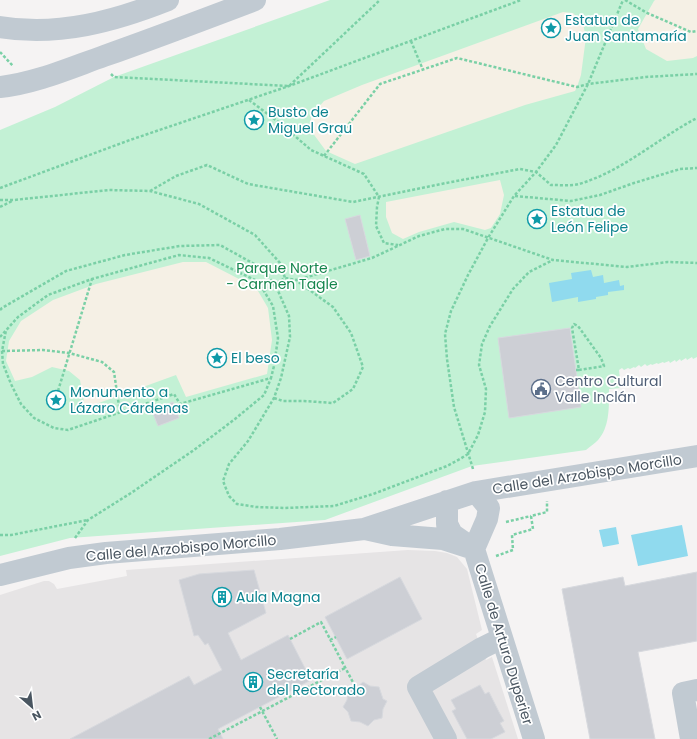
<svg xmlns="http://www.w3.org/2000/svg" width="697" height="739" viewBox="0 0 697 739" font-family="Poppins,sans-serif">
  <style>
    .education { fill: #e6e4e5 }
    .green { fill: #c3f1d5 }
    .sand { fill: #f5f0e5 }
    .water { fill: #90daee }
    .building { fill: #cdcfd5; stroke: #d7d9de }
    .lines { fill: none; stroke-linecap: round; stroke-linejoin: round }
    .path { stroke: #7ad0a6; stroke-width: 2.5; stroke-dasharray: 3 2; stroke-linecap: butt }
    .minor { stroke: #c1cad2; stroke-width: 22 }
    .labels { text-anchor: middle; dominant-baseline: central; stroke-width: 3.5; stroke-linejoin: round; paint-order: stroke }
    .culture-label { font-size: 14px; fill: #0d838f; stroke: #fff; text-anchor: start }
    .park-label { font-size: 14px; fill: #17864f; stroke: #fff }
    .service-label { font-size: 14px; fill: #4e5e75; stroke: #fff; text-anchor: start }
    .street-label { font-size: 14px; fill: #4a5661; stroke: #fff }
  </style>
  <rect width="100%" height="100%" fill="#f5f3f3"/>
  <!-- education -->
  <path class="education" d="M408,550L435,551L447,553L457,557L467,569L482,630L476,634L486,660L492,657L518,739H0V595L44,581H49L54,584L57,589L127,576L126,570Z"/>
  <!-- green -->
  <path class="green" d="M330,0H697V357L693,359L692,357L687,360L686,358L681,361L680,359L676,362L675,360L670,363L669,361L664,363L663,362L658,364L657,363L652,365L651,364L647,366L645,364L641,367L639,365L635,368L634,367L630,369L628,368L624,370L622,368L619,370L621,388L609,389C609,407 610,429 596,442C593,445 589,447 586,450L472,466L325,520L70,538L0,556V130L55,107L114,77Z"/>
  <!-- sand -->
  <path class="sand" d="M655,0H697V56L693,58L667,61L646,49L638,29L654,1Z
    M563,12L573,13L583,24L586,37L581,75L577,87L575,91L525,105L355,164L326,151L309,128L312,115L324,101L362,85Z
    M500,180L504,195L500,214L491,228L485,230L454,222L419,232L403,239L392,233L386,217V202Z
    M183,262H206L239,279L258,291L268,308L272,340L267,374L186,397L176,375L85,408L80,380L69,371L52,367L32,377L15,381L6,361L9,341L21,321L53,300L96,284Z"/>
  <!-- water -->
  <path class="water" d="M591,270L593,277L603,275L604,283L619,280L620,286L624,285V290L608,292V295L596,297V299L578,302V297L552,302L549,283L572,279L571,273Z
    M682,525L688,556L638,566L631,535Z
    M616,527L619,544L603,547L599,530Z"/>
  <!-- building -->
  <path class="building" d="M360,215L370,256L356,260L345,219Z
    M570,328L581,407L509,418L498,338Z
    M173,402L179,418L158,426L152,411Z
    M254,570L266,613L228,633L241,660L288,635L311,680L218,729L223,739H70L189,676L194,685L222,670L208,643L205,645L198,635L194,636L179,580L199,574Z
    M697,572V641L638,652L655,739H590L562,589L623,577L625,586Z
    M400,577L422,619L347,659L325,617Z
    M363,682L370,686L379,687L383,699L387,701L383,709L382,718L374,720L368,726L360,722L351,721L348,712L343,707L347,700L348,690L356,688Z
    M480,685L485,694L489,692L499,712L504,721L500,723L505,732L491,739H467L452,711L456,709L451,700Z"/>
  <g class="lines">
    <!-- path -->
    <path class="path" d="M625,0L647,13L691,32L697,31
      M411,41L423,70
      M0,52L13,66
      M111,74L114,77L289,86L380,0
      M249,100L281,124L311,150L364,174L379,197L377,207L376,226L384,243L398,245
      M324,156L380,84L457,58L577,87L588,84L646,77L697,74
      M0,188L130,140L289,86L521,0
      M150,191L176,176L207,165L248,184L353,202L446,183L520,169L536,172L551,185C560,185 571,186 579,184C623,171 657,139 697,118
      M515,196L571,201L600,195L634,183L680,169L697,168
      M0,200H14L109,190L150,191L199,204L255,235L280,263L285,278
      M0,207L12,201
      M264,291L285,278L297,280L372,258L419,236L445,229H463L553,260L627,267L668,262L697,263
      M0,310L2,308L66,271L125,255L180,246L220,245L256,265L275,284L289,316L290,337L281,378L274,398L248,441L229,464L223,481L229,496L237,504L256,507L285,508L334,506L373,494L447,466L460,459L468,454L478,435L485,412L486,389L479,365L482,344L490,326L513,289L529,272L553,260
      M0,337L18,317L48,295L92,279L179,255L209,258L255,280L264,291L273,306L278,338L274,366L271,378L180,404L174,394L68,430L54,428L34,418L21,404L11,384L3,364L2,351L6,330
      M2,351L43,350L69,353L102,362L114,372L120,413
      M576,370H579L572,328L574,324L578,326L601,358L604,366L579,370
      M58,391L92,279
      M274,398L283,401H304L333,403L353,389L363,367L351,333L333,307L297,281
      M473,469L454,407L447,359L445,334L451,311L468,275L488,238L514,196L536,172L556,145L588,84L623,0
      M506,522L531,516
      M0,535H11L88,520
      M75,538L88,520L131,493L194,450L235,419L264,395L271,378
      M496,556L513,550L512,535L533,529L531,516L547,512V501
      M290,639L321,622L356,688
      M330,640L336,637
      M260,707L277,739
      M209,739L345,668"/>
    <!-- minor -->
    <path class="minor" d="M0,27C58,37 115,21 168,0
      M0,87C36,83 70,68 104,56C155,38 205,19 255,0
      M447,501V524L452,534L468,545
      M365,529L392,535L443,539L474,549
      M474,549L534,739
      M474,549L487,519L489,508L476,492
      M0,575L69,558L106,553L280,539L364,529L476,492L697,456
      M446,739L418,687L482,648L502,638
      M691,739L683,693L697,690"/>
  </g>
  <!-- icons -->
  <defs>
    <g id="sight-ring" transform="scale(1)"><circle r="9.5" fill="#fff" stroke="#0f9aa8" stroke-width="1.5"/><path d="M0-6L1.8-2.2L6-1.7L2.9 1.2L3.7 5.4L0 3.3L-3.7 5.4L-2.9 1.2L-6-1.7L-1.8-2.2Z" fill="#0f9aa8"/></g>
    <g id="civic-ring" transform="scale(1)"><circle r="9.5" fill="#fff" stroke="#5c6f8a" stroke-width="1.5"/><path d="M-.6-6.5H3V-4.5H.6V-3L4-1V1h2V6H-6V1h2V-1L-.6-3ZM-1.2 2.5V6h2.4V2.5Z" fill="#5c6f8a"/></g>
    <g id="building-ring" transform="scale(1)"><circle r="9.5" fill="#fff" stroke="#0f9aa8" stroke-width="1.5"/><path d="M-4-6H4V6H1V3H-1V6H-4ZM-2.5-4.3h1.7v1.8h-1.7ZM.8-4.3h1.7v1.8H.8ZM-2.5-1h1.7V.8h-1.7ZM.8-1h1.7V.8H.8Z" fill="#0f9aa8"/></g>
  </defs>
  <g fill-rule="evenodd">
    <use href="#sight-ring" x="551" y="28"/>
    <use href="#sight-ring" x="254" y="120"/>
    <use href="#sight-ring" x="537" y="219"/>
    <use href="#sight-ring" x="217" y="358"/>
    <use href="#civic-ring" x="541" y="389"/>
    <use href="#sight-ring" x="56" y="400"/>
    <use href="#building-ring" x="222" y="597"/>
    <use href="#building-ring" x="253" y="682"/>
  </g>
  <g class="labels">
    <!-- culture labels -->
    <g class="culture-label">
      <text x="565" y="20">Estatua de<tspan x="565" dy="16">Juan Santamaría</tspan></text>
      <text x="268" y="112">Busto de<tspan x="268" dy="16">Miguel Grau</tspan></text>
      <text x="551" y="211">Estatua de<tspan x="551" dy="16">León Felipe</tspan></text>
      <text x="231" y="358">El beso</text>
      <text x="70" y="392">Monumento a<tspan x="70" dy="16">Lázaro Cárdenas</tspan></text>
      <text x="236" y="597">Aula Magna</text>
      <text x="267" y="674">Secretaría<tspan x="267" dy="16">del Rectorado</tspan></text>
    </g>
    <!-- park labels -->
    <g class="park-label">
      <text x="282" y="268">Parque Norte<tspan x="282" dy="16">- Carmen Tagle</tspan></text>
    </g>
    <!-- service labels -->
    <g class="service-label">
      <text x="555" y="381">Centro Cultural<tspan x="555" dy="16">Valle Inclán</tspan></text>
    </g>
    <!-- street labels -->
    <g class="street-label">
      <text transform="translate(587 474) rotate(-9)">Calle del Arzobispo Morcillo</text>
      <text transform="translate(181 548) rotate(-5)">Calle del Arzobispo Morcillo</text>
      <text transform="translate(504 644) rotate(73)">Calle de Arturo Duperier</text>
    </g>
  </g>
  <!-- north arrow -->
  <g transform="translate(32 707) rotate(152)" stroke="#ffffff" stroke-width="3" paint-order="stroke">
  <path d="M0-3L7 15L0 10L-7 15Z" fill="#4a5661"/>
  <text y="-6" font-size="11" font-weight="bold" text-anchor="middle" fill="#4a5661">N</text>
  </g>
</svg>
